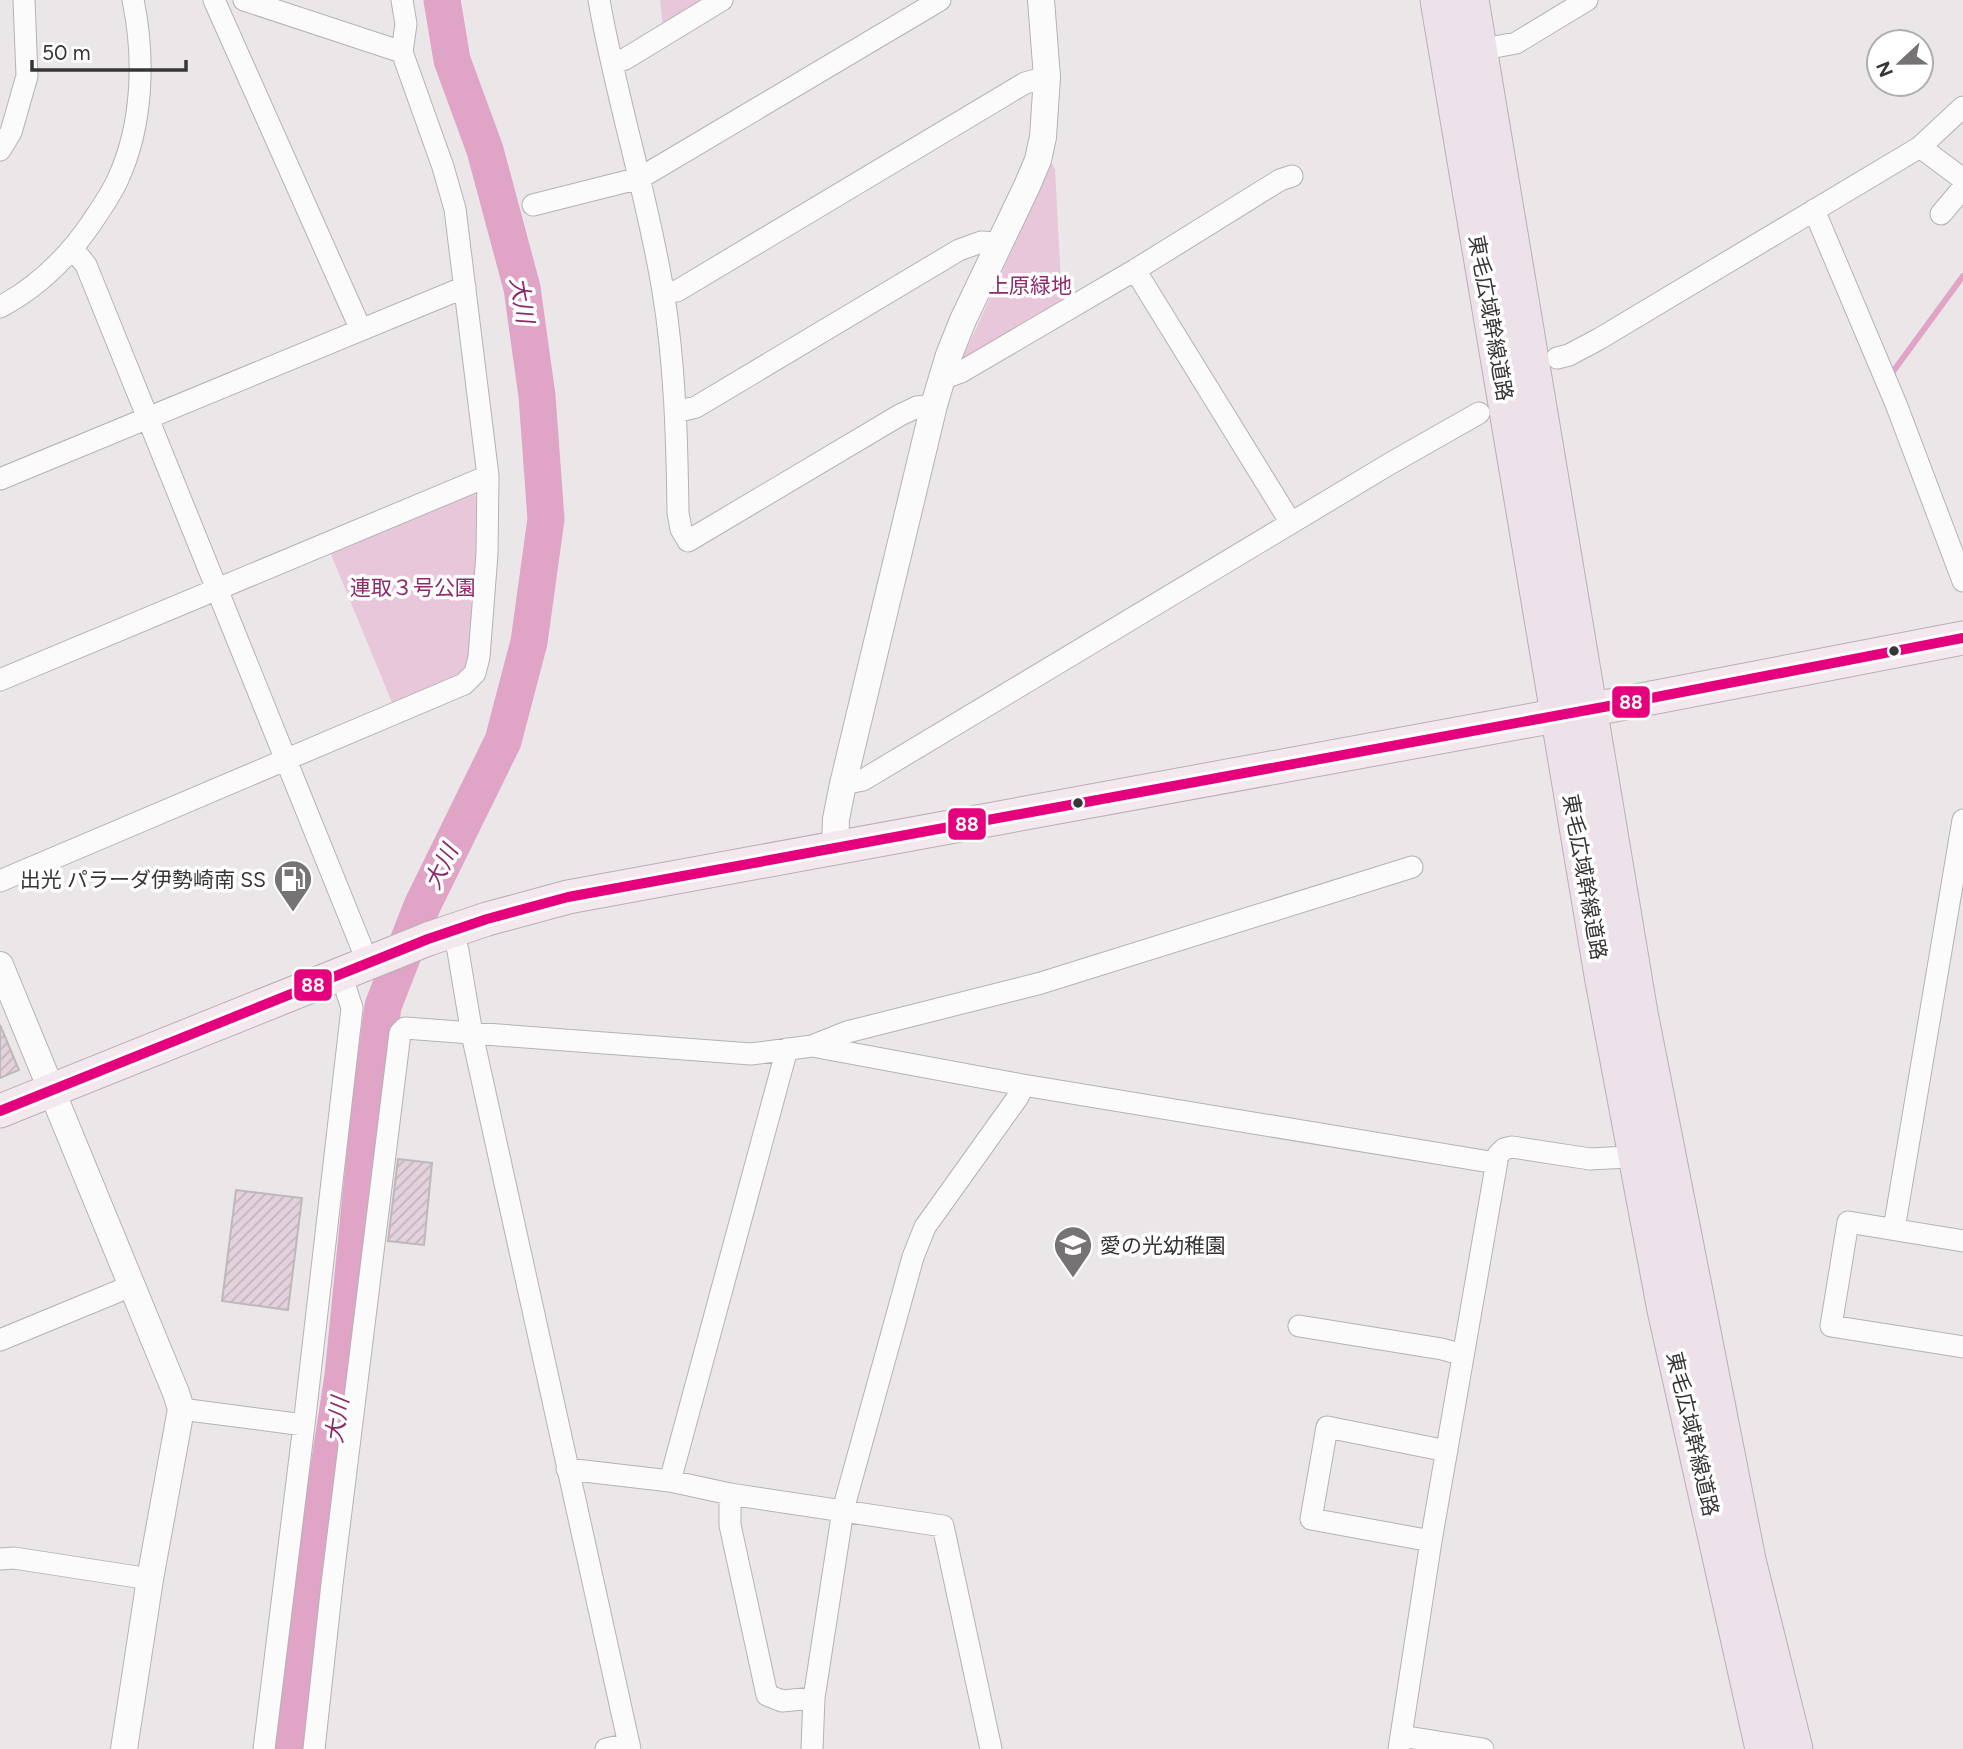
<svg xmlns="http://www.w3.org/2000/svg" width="1963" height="1749" viewBox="0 0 1963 1749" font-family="Figtree,'Noto Sans JP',sans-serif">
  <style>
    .green { fill: #e9c7db }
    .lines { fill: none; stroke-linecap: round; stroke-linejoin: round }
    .stream { stroke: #e0a4c7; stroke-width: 6 }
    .river { stroke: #e0a4c7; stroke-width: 37 }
    .building { fill: url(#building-hatch); stroke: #bbb9ba; stroke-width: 2 }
    .minor-casing { stroke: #b5b2b4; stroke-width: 23 }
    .tertiary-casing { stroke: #b5b2b4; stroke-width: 28 }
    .primary-casing { stroke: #bdacb6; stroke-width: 35 }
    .trunk-casing { stroke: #bdacb6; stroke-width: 37 }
    .minor { stroke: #fcfbfc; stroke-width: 21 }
    .tertiary { stroke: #fcfbfc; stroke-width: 26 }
    .primary { stroke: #f2e8ee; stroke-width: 33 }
    .trunk { stroke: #eee2ea; stroke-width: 35 }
    .bus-1-casing { stroke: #fff; stroke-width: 16 }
    .bus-1 { stroke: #e5007d; stroke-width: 10 }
    .bus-dot { fill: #373536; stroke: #fff; stroke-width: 2.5 }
    .labels { text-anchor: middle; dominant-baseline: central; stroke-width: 7; stroke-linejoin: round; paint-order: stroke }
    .park-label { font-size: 21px; fill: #8c2c6b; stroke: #fff }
    .street-label { font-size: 21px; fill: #373536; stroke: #fff }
    .poi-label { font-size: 21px; fill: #373536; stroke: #fff; text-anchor: end }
    .water-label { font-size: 23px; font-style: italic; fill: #8b2a6a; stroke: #fff }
    .line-badge { stroke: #fff; stroke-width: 2.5 }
    .badge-label { font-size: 19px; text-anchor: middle; font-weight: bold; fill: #fff }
  </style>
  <defs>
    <pattern id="building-hatch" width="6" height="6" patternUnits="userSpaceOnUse" patternTransform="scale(1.75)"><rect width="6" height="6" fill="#e3d1db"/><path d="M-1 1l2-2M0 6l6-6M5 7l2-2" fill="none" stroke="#c3b4bd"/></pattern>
  </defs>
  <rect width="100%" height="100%" fill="#ebe7e9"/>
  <!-- green -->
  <path class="green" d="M660,0H709L663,28Z
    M1052,163L1055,169L1062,302L962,359Z
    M473,492L479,501L478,574L467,666L461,677L393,705L330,552Z"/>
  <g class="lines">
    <!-- stream -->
    <path class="stream" d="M1892,373L1963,276"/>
    <!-- river -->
    <path class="river" d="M292,1749L321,1518L343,1376L371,1094L383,1006L422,906L503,741L529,642L546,519L537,396L522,288L485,150L452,60L442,0"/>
  </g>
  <!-- building -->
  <path class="building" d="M0,1025L19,1070L0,1078Z
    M398,1159L432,1163L424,1245L388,1241Z
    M236,1190L302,1198L288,1310L222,1301Z"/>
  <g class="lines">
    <!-- minor casing -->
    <g class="minor-casing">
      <path id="minor" d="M214,0L361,330
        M244,0L402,52
        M599,0C616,98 647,193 663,291C675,364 677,439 678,513L681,529L688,541L900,415L917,407L934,405
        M1479,50L1516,43L1587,0
        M613,63L625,59L722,0
        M1920,147L1963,179
        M0,150L11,132L27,76L24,0
        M533,205L640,178L940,0
        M1814,210L1896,404L1963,581
        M1941,214L1963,188
        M73,249L86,265L368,963
        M1135,270L1291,523
        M663,292L677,291L1025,83L1047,77
        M0,307C36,288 67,258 90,225C100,210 111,195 118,179C143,125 145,57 133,0
        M1557,358L1569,355L1599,339L1920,147L1963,107
        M942,379L961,372L1135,270L1280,180L1292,176
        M676,412L696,407L959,250L981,242L999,243
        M0,479L465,287
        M0,680L488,476
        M843,784L863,780L1391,463L1479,413
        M0,881L464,684L475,673L479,657L487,554L488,476L455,209L443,167L402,52L406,24L402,0
        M453,931L458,951L472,1034L630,1749
        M812,1046L1023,1085L1496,1163
        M1894,1229L1963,820
        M1963,1241L1848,1222L1831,1326L1963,1347
        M1299,1326L1442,1349L1463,1355
        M0,1340L131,1286
        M181,1409L304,1425L264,1749
        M304,1425L352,1008L341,974
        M567,1469L670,1481L730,1494L943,1526L991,1749
        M670,1481L787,1049
        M730,1494V1525L767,1695L782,1701L814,1698
        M1431,1541L1311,1519L1327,1427L1447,1451
        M0,1559L14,1558L150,1579
        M1401,1736L1483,1749
        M314,1749L332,1584L400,1033L405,1028L751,1054L812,1046L847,1032L1041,983L1412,867
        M606,1749L629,1744
        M812,1749L814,1698L843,1510L913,1257L925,1227L1018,1097L1023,1085
        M1399,1749L1431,1541L1498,1155L1504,1149L1512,1147L1590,1159L1647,1156"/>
    </g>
    <!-- tertiary casing -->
    <g class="tertiary-casing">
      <path id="tertiary" d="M835,847L836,819L843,784L934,405L949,355L963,320L1027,186L1038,160L1043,137L1047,77L1041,0
        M0,965L176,1393L181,1409L150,1579L124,1749"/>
    </g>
    <!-- primary casing -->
    <g class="primary-casing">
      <path id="primary" d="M0,1111L428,939L487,919L568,897L1620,704L1963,638"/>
    </g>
    <!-- trunk casing -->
    <g class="trunk-casing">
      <path id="trunk" d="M1438,0L1603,981L1665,1310L1763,1749
        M1471,0L1640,1013L1748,1560L1795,1749"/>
    </g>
    <!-- minor -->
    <use href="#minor" class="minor"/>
    <!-- tertiary -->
    <use href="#tertiary" class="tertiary"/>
    <!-- primary -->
    <use href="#primary" class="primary"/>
    <!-- trunk -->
    <use href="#trunk" class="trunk"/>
    <!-- bus-1 casing -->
    <g class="bus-1-casing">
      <path id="bus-1" d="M0,1111L428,939L487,919L568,897L1620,704L1963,638"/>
    </g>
    <!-- bus-1 -->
    <use href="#bus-1" class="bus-1"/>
  </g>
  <!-- icons -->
  <defs>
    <g id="fuel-pin" transform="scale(2.0125)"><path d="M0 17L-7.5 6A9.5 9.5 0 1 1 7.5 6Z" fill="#767375" stroke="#fff"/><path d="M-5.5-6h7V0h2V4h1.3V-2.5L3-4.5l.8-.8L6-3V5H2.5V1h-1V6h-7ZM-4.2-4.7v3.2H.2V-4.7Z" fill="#fff"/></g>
    <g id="school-pin" transform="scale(2.0125)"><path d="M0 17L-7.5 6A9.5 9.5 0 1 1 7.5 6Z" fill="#767375" stroke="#fff"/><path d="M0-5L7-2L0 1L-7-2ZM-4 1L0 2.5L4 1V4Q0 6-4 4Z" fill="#fff"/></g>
  </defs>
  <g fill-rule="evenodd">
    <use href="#fuel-pin" x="293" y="879"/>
    <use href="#school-pin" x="1073" y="1245"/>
  </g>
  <!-- markers -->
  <g class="bus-dot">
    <circle cx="1894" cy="651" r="6"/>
    <circle cx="1078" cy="803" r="6"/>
  </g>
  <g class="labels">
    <!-- park labels -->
    <g class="park-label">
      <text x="1030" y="285">上原緑地</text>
      <text x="413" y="587">連取３号公園</text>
    </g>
    <!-- street labels -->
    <g class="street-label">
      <text transform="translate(1491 318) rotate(80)">東毛広域幹線道路</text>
      <text transform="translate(1585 877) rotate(80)">東毛広域幹線道路</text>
      <text transform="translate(1693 1434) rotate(77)">東毛広域幹線道路</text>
    </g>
    <!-- poi labels -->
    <g class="poi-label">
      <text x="266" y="879">出光 パラーダ伊勢崎南 SS</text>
      <text x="1100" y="1245" text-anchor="start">愛の光幼稚園</text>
    </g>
    <!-- water labels -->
    <g class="water-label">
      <text transform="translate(522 300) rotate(80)">大川</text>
      <text transform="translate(441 867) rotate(-64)">大川</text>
      <text transform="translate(337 1420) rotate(-82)">大川</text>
    </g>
  </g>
  <g class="line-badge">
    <rect x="1611" y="685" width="40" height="34" rx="7" fill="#e5007d"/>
    <rect x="947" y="807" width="40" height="34" rx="7" fill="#e5007d"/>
    <rect x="293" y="968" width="40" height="34" rx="7" fill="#e5007d"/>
  </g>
  <g class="badge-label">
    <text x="1631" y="709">88</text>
    <text x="967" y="831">88</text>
    <text x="313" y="992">88</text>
  </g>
  <!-- north arrow -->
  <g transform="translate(1900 63) rotate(248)"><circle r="33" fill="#ffffff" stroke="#afaeaf" stroke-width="2"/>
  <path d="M0-5L12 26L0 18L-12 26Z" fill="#767375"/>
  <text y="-10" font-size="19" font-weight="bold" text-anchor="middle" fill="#373536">N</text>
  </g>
  <!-- scale -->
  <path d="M32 60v10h154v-10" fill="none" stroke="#373536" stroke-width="3.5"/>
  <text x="42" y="60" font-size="21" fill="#373536" stroke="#ffffff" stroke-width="5" paint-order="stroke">50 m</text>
</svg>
